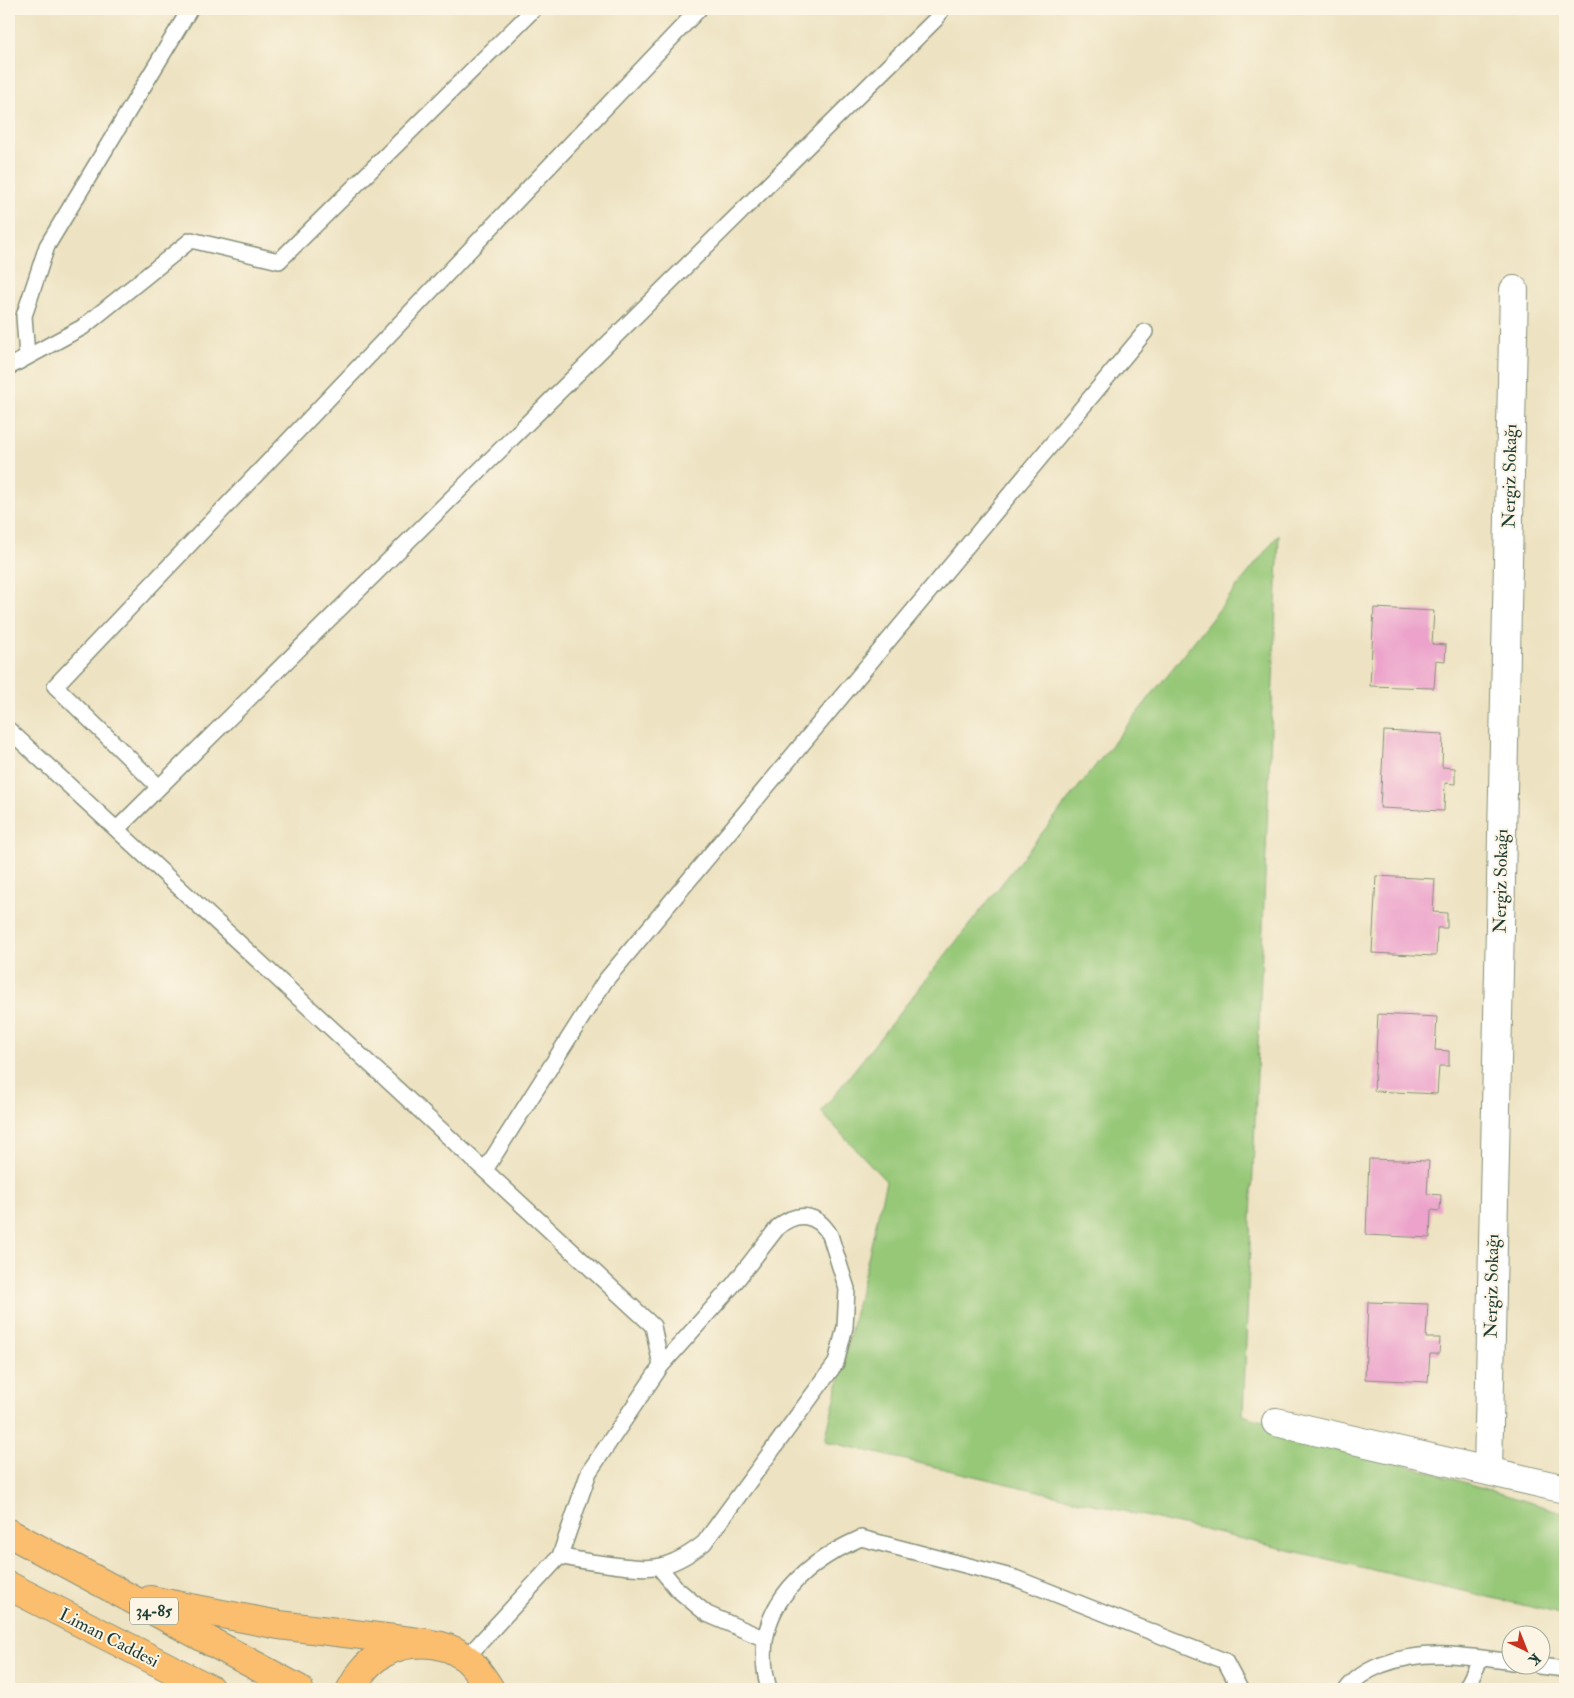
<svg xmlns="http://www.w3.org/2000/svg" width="1574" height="1698" viewBox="0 0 1574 1698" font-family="'IM FELL Double Pica',serif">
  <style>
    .green { fill: #97c878; stroke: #5b8256 }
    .building { fill: #eca2cb }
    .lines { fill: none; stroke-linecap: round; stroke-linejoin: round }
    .lane-casing { stroke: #86907a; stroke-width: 18 }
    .street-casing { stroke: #86907a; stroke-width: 30 }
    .highway-casing { stroke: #86907a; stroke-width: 30 }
    .lane { stroke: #fff; stroke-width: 15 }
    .street { stroke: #fff; stroke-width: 28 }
    .highway { stroke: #fbbe6e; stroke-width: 28 }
    .labels { text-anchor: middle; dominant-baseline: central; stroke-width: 4; stroke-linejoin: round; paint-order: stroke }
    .shield { fill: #fcf5e5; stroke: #617469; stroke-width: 1 }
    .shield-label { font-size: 16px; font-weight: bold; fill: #1f3d34 }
    .street-label { font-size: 18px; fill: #1f3d34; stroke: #fcf5e5 }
  </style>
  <rect width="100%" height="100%" fill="#fcf5e5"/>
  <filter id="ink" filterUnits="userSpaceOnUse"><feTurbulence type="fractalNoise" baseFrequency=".02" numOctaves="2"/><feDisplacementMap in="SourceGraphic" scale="10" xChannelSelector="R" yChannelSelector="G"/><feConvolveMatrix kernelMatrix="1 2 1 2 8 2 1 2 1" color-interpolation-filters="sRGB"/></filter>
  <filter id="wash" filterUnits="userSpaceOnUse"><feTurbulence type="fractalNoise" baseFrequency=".0096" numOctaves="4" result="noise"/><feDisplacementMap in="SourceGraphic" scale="20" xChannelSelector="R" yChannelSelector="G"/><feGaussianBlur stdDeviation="1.12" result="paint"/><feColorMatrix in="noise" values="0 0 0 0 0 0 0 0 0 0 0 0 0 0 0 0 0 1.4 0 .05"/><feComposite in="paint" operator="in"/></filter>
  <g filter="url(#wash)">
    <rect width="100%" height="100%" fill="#ede2c1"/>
    <!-- green -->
    <path class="green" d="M1279,534L1243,1415L1565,1513V1615L825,1441L886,1181L821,1112Z"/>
    <g id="blocks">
      <!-- building -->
      <path class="building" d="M1374,608L1434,611L1432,644L1446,645L1445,661L1436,660L1434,688L1370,686Z
        M1384,731L1443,734L1442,767L1455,768V784L1445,783L1444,811L1380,808Z
        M1376,876L1435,879L1433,912L1447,913V928H1437L1436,956L1372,953Z
        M1378,1014L1437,1017L1435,1050L1449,1051V1066H1439L1437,1094L1374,1091Z
        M1369,1159L1429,1161L1427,1194L1441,1195L1440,1211L1431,1210L1430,1238L1366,1235Z
        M1368,1302L1428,1304L1426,1338H1440L1439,1354H1430L1428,1382L1365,1379Z"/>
    </g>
  </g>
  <g filter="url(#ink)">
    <use href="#blocks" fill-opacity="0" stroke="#86907a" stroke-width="1"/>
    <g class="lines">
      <!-- lane casing -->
      <g class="lane-casing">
        <path id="lane" d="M27,357L24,316L47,246L190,9
          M9,367L83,327L191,240L279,261L534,9
          M9,730L653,1326L661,1366L589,1472L560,1556L466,1658
          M159,787L55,686L699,9
          M117,829L936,19L942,9
          M485,1170L605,981L1145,332
          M560,1556C575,1560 590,1562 606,1564C650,1570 667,1572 704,1543L836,1363L845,1327L847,1289L830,1235C817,1213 797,1211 778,1227L733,1285L661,1366
          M659,1567L677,1589L707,1614L765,1639
          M1539,1666L1565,1669
          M769,1689C748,1615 797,1566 861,1538L1015,1578L1225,1661L1240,1689
          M1347,1689C1355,1678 1369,1670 1381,1665C1426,1648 1466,1656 1512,1662
          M1466,1689L1481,1658"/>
      </g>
      <!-- street casing -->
      <g class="street-casing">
        <path id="street" d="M1276,1422L1565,1489
          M1488,1471L1514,290"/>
      </g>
      <!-- highway casing -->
      <g class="highway-casing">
        <path id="highway" d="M9,1533L299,1689
          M9,1586L210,1689
          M150,1600L279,1625L427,1643
          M351,1689C354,1684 357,1678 361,1673C384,1641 436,1633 467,1659C477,1668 483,1678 490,1689"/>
      </g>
      <!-- lane -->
      <use href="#lane" class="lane"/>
      <!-- street -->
      <use href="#street" class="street"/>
      <!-- highway -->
      <use href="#highway" class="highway"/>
    </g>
  </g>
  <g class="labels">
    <!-- shield labels -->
    <rect class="shield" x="130" y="1597.5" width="48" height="27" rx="4"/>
    <g class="shield-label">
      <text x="154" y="1611">34-85</text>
    </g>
    <!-- street labels -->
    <g class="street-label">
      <text transform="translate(1510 476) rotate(-89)">Nergiz Sokağı</text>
      <text transform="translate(1501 881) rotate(-89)">Nergiz Sokağı</text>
      <text transform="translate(1492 1286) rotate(-89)">Nergiz Sokağı</text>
      <text transform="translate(109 1638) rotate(27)">Liman Caddesi</text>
    </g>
  </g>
  <!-- margin -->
  <rect width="1574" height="1698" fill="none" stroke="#fcf5e5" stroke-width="30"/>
  <!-- north arrow -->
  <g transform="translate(1526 1650) rotate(137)"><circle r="24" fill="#fcf5e5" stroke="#a4ab9e"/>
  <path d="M0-4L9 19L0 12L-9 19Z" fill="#c8321e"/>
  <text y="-8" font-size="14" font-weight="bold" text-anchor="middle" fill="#1f3d34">K</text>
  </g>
</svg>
